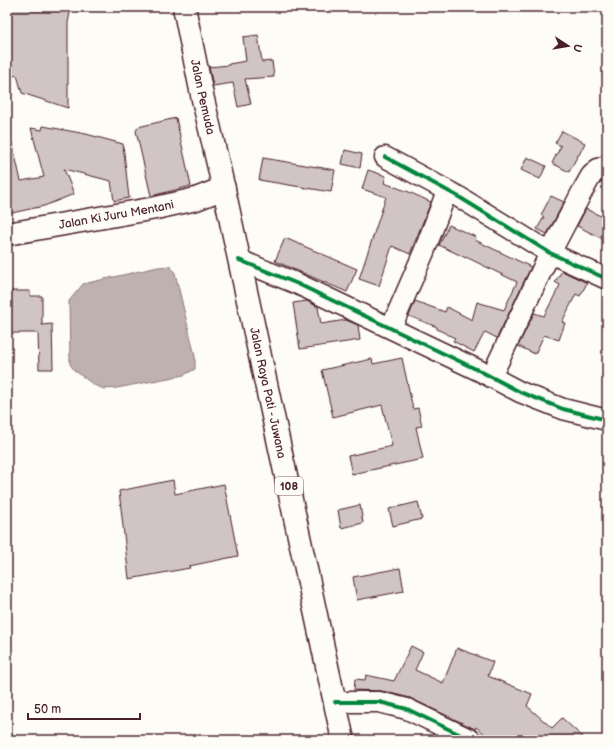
<svg xmlns="http://www.w3.org/2000/svg" width="614" height="747" viewBox="0 0 614 747" font-family="'Balsamiq Sans',sans-serif">
  <style>
    .water { fill: #c0b1b1; stroke: #91777b }
    .building { fill: #d0c5c4; stroke: #4a1f2b }
    .lines { fill: none; stroke-linecap: round; stroke-linejoin: round }
    .minor-casing { stroke: #4a1f2b; stroke-width: 23 }
    .major-casing { stroke: #4a1f2b; stroke-width: 25 }
    .minor { stroke: #fdfcf7; stroke-width: 20 }
    .major { stroke: #fdfcf7; stroke-width: 22 }
    .cycleway-casing { stroke: #fdfcf7; stroke-width: 6 }
    .cycleway { stroke: #00873e; stroke-width: 4 }
    .labels { text-anchor: middle; dominant-baseline: central; stroke-width: 4; stroke-linejoin: round; paint-order: stroke }
    .shield { fill: #fdfcf7; stroke: #806168; stroke-width: 1 }
    .shield-label { font-size: 11px; font-weight: bold; fill: #4a1f2b }
    .street-label { font-size: 12px; fill: #4a1f2b; stroke: #fdfcf7 }
  </style>
  <rect width="100%" height="100%" fill="#fdfcf7"/>
  <filter id="ink" filterUnits="userSpaceOnUse"><feTurbulence type="fractalNoise" baseFrequency=".025" numOctaves="2"/><feDisplacementMap in="SourceGraphic" scale="8" xChannelSelector="R" yChannelSelector="G"/><feConvolveMatrix kernelMatrix="1 2 1 2 8 2 1 2 1" color-interpolation-filters="sRGB"/></filter>
  <g filter="url(#ink)">
    <!-- water -->
    <path class="water" d="M170,266L175,273L195,356V369L184,375L117,388L104,389L94,385L74,370L70,364L69,301L83,284L158,267Z"/>
    <!-- building -->
    <path class="building" d="M7,7H71L68,23V108L22,93L17,75L7,78Z
      M258,35L262,62L272,61L274,77L245,79L251,104L238,107L233,83L213,86L209,67L229,65V64L246,61L243,37Z
      M176,118L191,186L151,196L136,131L138,127Z
      M43,126L86,134L123,144L129,198L114,201L111,181L64,169L74,194L44,206L7,214V143L12,142L21,181L44,177L31,128L42,130Z
      M562,131L585,143L579,155H578L569,172L552,163L561,146L555,143Z
      M345,150L362,154L360,168L342,164Z
      M527,157L546,166L540,179L521,170Z
      M263,158L335,170L331,192L259,180Z
      M368,170L386,176L384,183L409,192L431,202L410,254L392,246L379,286L359,279L386,197L362,189Z
      M551,196L564,202L547,234L537,229L544,217L541,215Z
      M586,209L607,219V241L577,226Z
      M449,225L476,237L475,240L531,267L497,338L485,332L474,352L453,341L455,338L437,329V327L409,316L415,301L445,312L447,307L472,320L477,302L504,310L517,282L466,257V258L439,245Z
      M285,238L357,269L347,292L275,261Z
      M562,271L587,283L580,296L576,294L562,322L565,323L559,340L544,335L535,354L518,346L534,313L544,316L560,285L555,282Z
      M7,291H30V296H42V325L52,324L53,369H39L38,333H7Z
      M307,301L318,307L321,324L346,320L358,325L360,340L300,349L293,303Z
      M402,358L413,409L418,408L422,426L416,427L423,459L352,474L348,456L392,446L382,405L333,417L322,370L372,359L373,364Z
      M173,480L175,494L224,484L238,556L189,566L190,568L129,579L119,491Z
      M418,502L422,519L393,526L389,509Z
      M360,505L363,523L341,528L338,510Z
      M400,568L404,591L357,600L353,577Z
      M411,646L423,652L415,670L443,683L457,648L493,662L488,676L532,694L527,706L552,728L562,718L586,740H492L476,727L475,729L410,698L382,691L354,690L355,679L365,680L366,675L394,681Z"/>
    <g class="lines">
      <!-- minor casing -->
      <g class="minor-casing">
        <path id="minor" d="M385,157L459,197L550,253L607,279
          M239,260L298,284L480,371L520,392L563,409L607,420
          M391,328L424,252L447,191
          M491,377L550,253L582,192L591,176L598,169L603,167L607,166
          M335,702H379L407,709L471,740"/>
      </g>
      <!-- major casing -->
      <g class="major-casing">
        <g id="major">
          <path id="s1" d="M184,7L202,95L225,194L343,740"/>
          <path id="s2" d="M7,234L156,208L196,199L224,188"/>
        </g>
      </g>
      <!-- minor -->
      <use href="#minor" class="minor"/>
      <!-- major -->
      <use href="#major" class="major"/>
      <!-- cycleway casing -->
      <g class="cycleway-casing">
        <path id="cycleway" d="M385,157L459,197L550,253L607,279
          M239,260L298,284L480,371L520,392L563,409L607,420
          M335,702H379L407,709L471,740"/>
      </g>
      <!-- cycleway -->
      <use href="#cycleway" class="cycleway"/>
    </g>
  </g>
  <g class="labels">
    <!-- shield labels -->
    <rect class="shield" x="275" y="477" width="28" height="18" rx="3"/>
    <g class="shield-label">
      <text x="289" y="486">108</text>
    </g>
    <!-- street labels -->
    <g class="street-label">
      <text stroke="none"><textPath href="#s1" startOffset="92">Jalan Pemuda</textPath></text>
      <text stroke="none"><textPath href="#s2" startOffset="111">Jalan Ki Juru Mentani</textPath></text>
      <text stroke="none"><textPath href="#s1" startOffset="395">Jalan Raya Pati - Juwana</textPath></text>
    </g>
  </g>
  <!-- margin -->
  <rect width="614" height="747" fill="none" stroke="#fdfcf7" stroke-width="24"/>
  <rect x="12" y="12" width="590" height="723" fill="none" stroke="#4a1f2b" stroke-width="1.5" filter="url(#ink)"/>
  <!-- north arrow -->
  <g transform="translate(568 46) rotate(102)" stroke="#fdfcf7" stroke-width="3" paint-order="stroke">
  <path d="M0-3L7 15L0 10L-7 15Z" fill="#4a1f2b"/>
  <text y="-6" font-size="11" font-weight="bold" text-anchor="middle" fill="#4a1f2b">U</text>
  </g>
  <!-- scale -->
  <path d="M28 713v6h112v-6" fill="none" stroke="#4a1f2b" stroke-width="2"/>
  <text x="34" y="713" font-size="12" fill="#4a1f2b" stroke="#fdfcf7" stroke-width="3" paint-order="stroke">50 m</text>
</svg>
